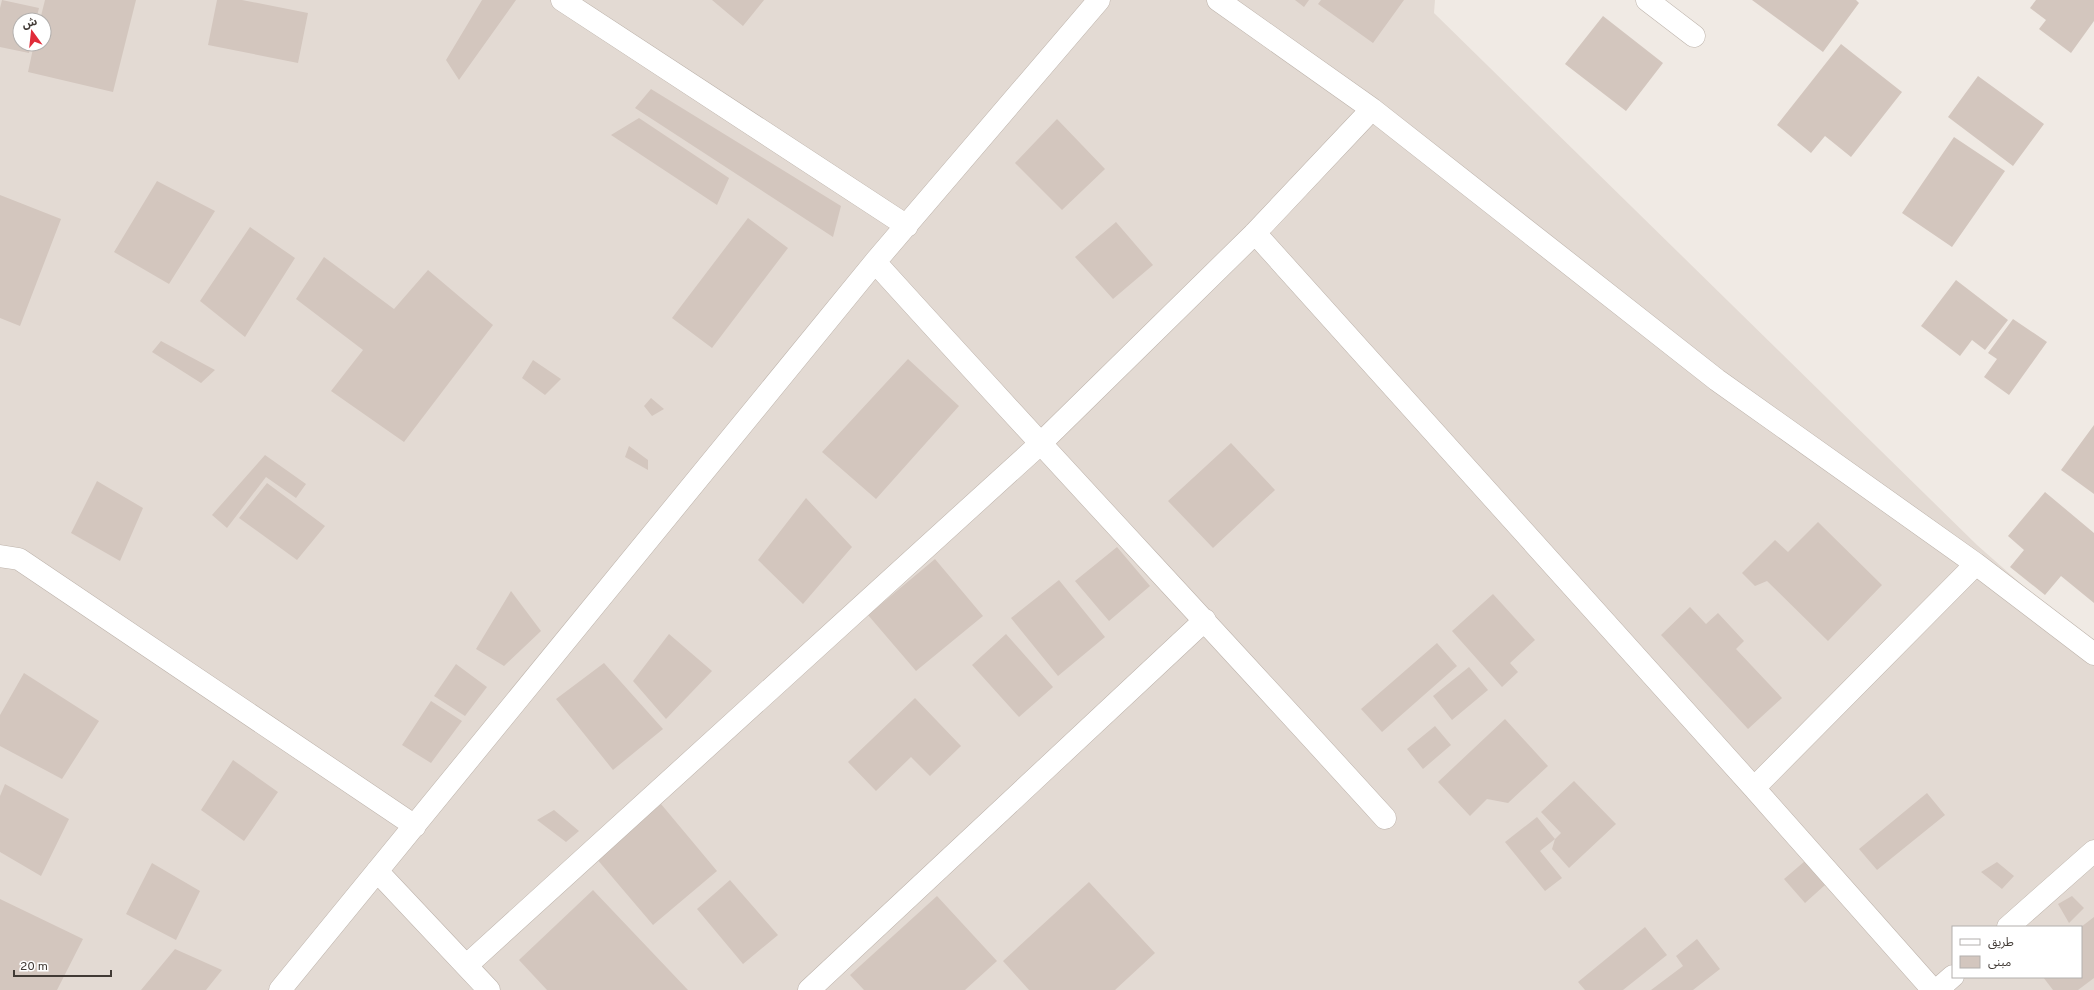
<svg xmlns="http://www.w3.org/2000/svg" width="2094" height="990" viewBox="0 0 2094 990" font-family="Overpass,'Noto Sans Arabic',sans-serif">
  <style>
    .residential { fill: #e3dad3; fill-rule: evenodd }
    .building { fill: #d3c6be }
    .lines { fill: none; stroke-linecap: round; stroke-linejoin: round }
    .minor-casing { stroke: #bdb3ab; stroke-width: 23 }
    .minor { stroke: #fff; stroke-width: 22 }
  </style>
  <rect width="100%" height="100%" fill="#f0eae4"/>
  <!-- residential -->
  <path class="residential" d="M0,0H1435L1434,13L1977,545L2094,648V990H0ZM20,20H44V44H20ZM1953,927H2081V977H1953Z"/>
  <!-- building -->
  <path class="building" d="M2,0L39,8L36,20H20V44H31L29,53L0,47V8Z
    M45,0H136L113,92L28,72L34,44H44V20H40Z
    M217,0H242L308,13L298,63L208,45Z
    M482,0H516L459,80L446,60Z
    M712,0H764L743,26Z
    M1295,0H1309L1304,7Z
    M1321,0H1404L1373,43L1318,4Z
    M1752,0H1856L1859,3L1823,52Z
    M2036,0H2094V21L2071,53L2039,29L2046,20L2030,8Z
    M1603,16L1663,63L1626,111L1565,64Z
    M1841,44L1902,92L1851,157L1825,136L1811,153L1777,125Z
    M1978,76L2044,124L2013,166L1948,117Z
    M651,89L841,206L833,237L635,108Z
    M639,118L729,178L717,205L611,135Z
    M1057,119L1105,169L1062,210L1015,163Z
    M1954,137L2005,171L1952,247L1902,213Z
    M157,181L215,211L169,284L114,252Z
    M0,195L61,219L20,326L0,318Z
    M748,218L788,248L712,348L672,318Z
    M1116,222L1153,265L1113,299L1075,257Z
    M250,227L295,258L245,337L200,301Z
    M324,257L394,309L428,270L493,325L404,442L331,391L363,350L296,299Z
    M1956,280L2008,320L1985,350L1972,340L1960,356L1921,326Z
    M2013,319L2047,342L2009,395L1984,377L1997,359L1988,353Z
    M161,341L215,370L201,383L152,352Z
    M908,359L959,406L876,499L822,452Z
    M533,360L561,379L545,395L522,378Z
    M651,398L664,409L652,416L644,406Z
    M2094,425V494L2061,470Z
    M1231,443L1275,490L1213,548L1168,501Z
    M629,446L648,460V470L625,457Z
    M265,455L306,484L296,498L266,477L227,528L212,515Z
    M97,481L143,508L120,561L71,533Z
    M267,483L325,526L297,560L239,518Z
    M2045,492L2094,533V603L2061,576L2045,595L2010,567L2024,550L2008,536Z
    M806,498L852,547L803,604L758,560Z
    M1818,522L1882,585L1828,641L1767,581L1755,586L1742,573L1775,540L1788,552Z
    M1117,547L1150,586L1109,621L1075,581Z
    M935,559L983,616L916,671L868,615Z
    M1059,580L1105,637L1058,676L1011,618Z
    M511,591L541,631L504,666L476,649Z
    M1493,594L1535,640L1510,663L1518,672L1502,687L1452,631Z
    M1690,607L1706,624L1718,613L1744,641L1736,649L1782,698L1748,729L1661,635Z
    M669,634L712,671L666,719L633,681Z
    M1006,634L1053,687L1019,717L972,665Z
    M1437,643L1457,666L1382,732L1361,709Z
    M604,663L663,729L613,770L556,699Z
    M456,664L487,687L465,716L434,696Z
    M1469,667L1488,690L1452,720L1433,696Z
    M24,673L99,721L62,779L0,746V715Z
    M915,698L961,746L930,776L911,757L876,791L848,762Z
    M431,701L462,721L431,763L402,745Z
    M1505,719L1548,766L1508,803L1487,799L1470,816L1438,782Z
    M1435,726L1451,745L1423,769L1407,749Z
    M233,760L278,792L244,841L201,810Z
    M1574,781L1616,824L1569,868L1552,849L1555,839L1561,833L1541,812Z
    M5,784L69,819L41,876L0,852V796Z
    M1927,793L1945,815L1877,870L1859,849Z
    M661,804L717,871L653,925L596,858Z
    M554,810L579,831L566,842L537,820Z
    M1537,817L1555,839L1540,851L1562,878L1545,891L1505,842Z
    M1805,861L1825,885L1805,903L1784,879Z
    M1997,862L2014,876L2002,889L1981,872Z
    M152,863L200,891L176,940L126,914Z
    M730,880L778,935L743,964L697,909Z
    M1089,882L1155,953L1115,990H1029L1003,961Z
    M593,890L688,990H547L519,960Z
    M937,896L997,961L965,990H864L850,975Z
    M2072,896L2084,908L2069,923L2058,904Z
    M0,899L83,939L57,990H0Z
    M2094,917V978L2078,990H2053L2043,977H2081V927Z
    M1645,927L1667,955L1623,990H1585L1578,982Z
    M1697,939L1720,969L1693,990H1651L1683,966L1676,956Z
    M175,949L222,970L206,990H141Z"/>
  <g class="lines">
    <!-- minor casing -->
    <g class="minor-casing">
      <path id="minor" d="M562,0L907,226
        M1218,0L1372,109L1717,380L1976,564L2094,654
        M1647,0L1694,36
        M1255,233L1754,788L1933,990
        M875,262C1044,449 1216,632 1385,818
        M0,556L19,559L415,826
        M1754,788L1976,564
        M377,871L489,990
        M2008,927L2094,851
        M467,965L1040,444L1255,233L1372,109
        M280,990L875,262L1099,0
        M809,990L1205,620
        M1937,990L1953,976"/>
    </g>
    <!-- minor -->
    <use href="#minor" class="minor"/>
  </g>
  <!-- legend -->
  <rect x="1952" y="926" width="130" height="52" fill="#ffffff" stroke="#b3b0ae"/>
  <rect x="1960" y="939" width="20" height="6" fill="#ffffff" stroke="#b3b0ae"/>
  <text x="1988" y="946" font-size="12" fill="#413a35">طريق</text>
  <rect x="1960" y="956" width="20" height="12" fill="#d3c6be" stroke="#b3b0ae"/>
  <text x="1988" y="966" font-size="12" fill="#413a35">مبنى</text>
  <!-- north arrow -->
  <g transform="translate(32 32) rotate(345)"><circle r="19" fill="#ffffff" stroke="#b3b0ae"/>
  <path d="M0-3L7 15L0 10L-7 15Z" fill="#e02b39"/>
  <text y="-6" font-size="11" font-weight="bold" text-anchor="middle" fill="#413a35">ش</text>
  </g>
  <!-- scale -->
  <path d="M14 970v6h97v-6" fill="none" stroke="#413a35" stroke-width="2"/>
  <text x="20" y="970" font-size="12" fill="#413a35" stroke="#ffffff" stroke-width="3" paint-order="stroke">20 m</text>
</svg>
